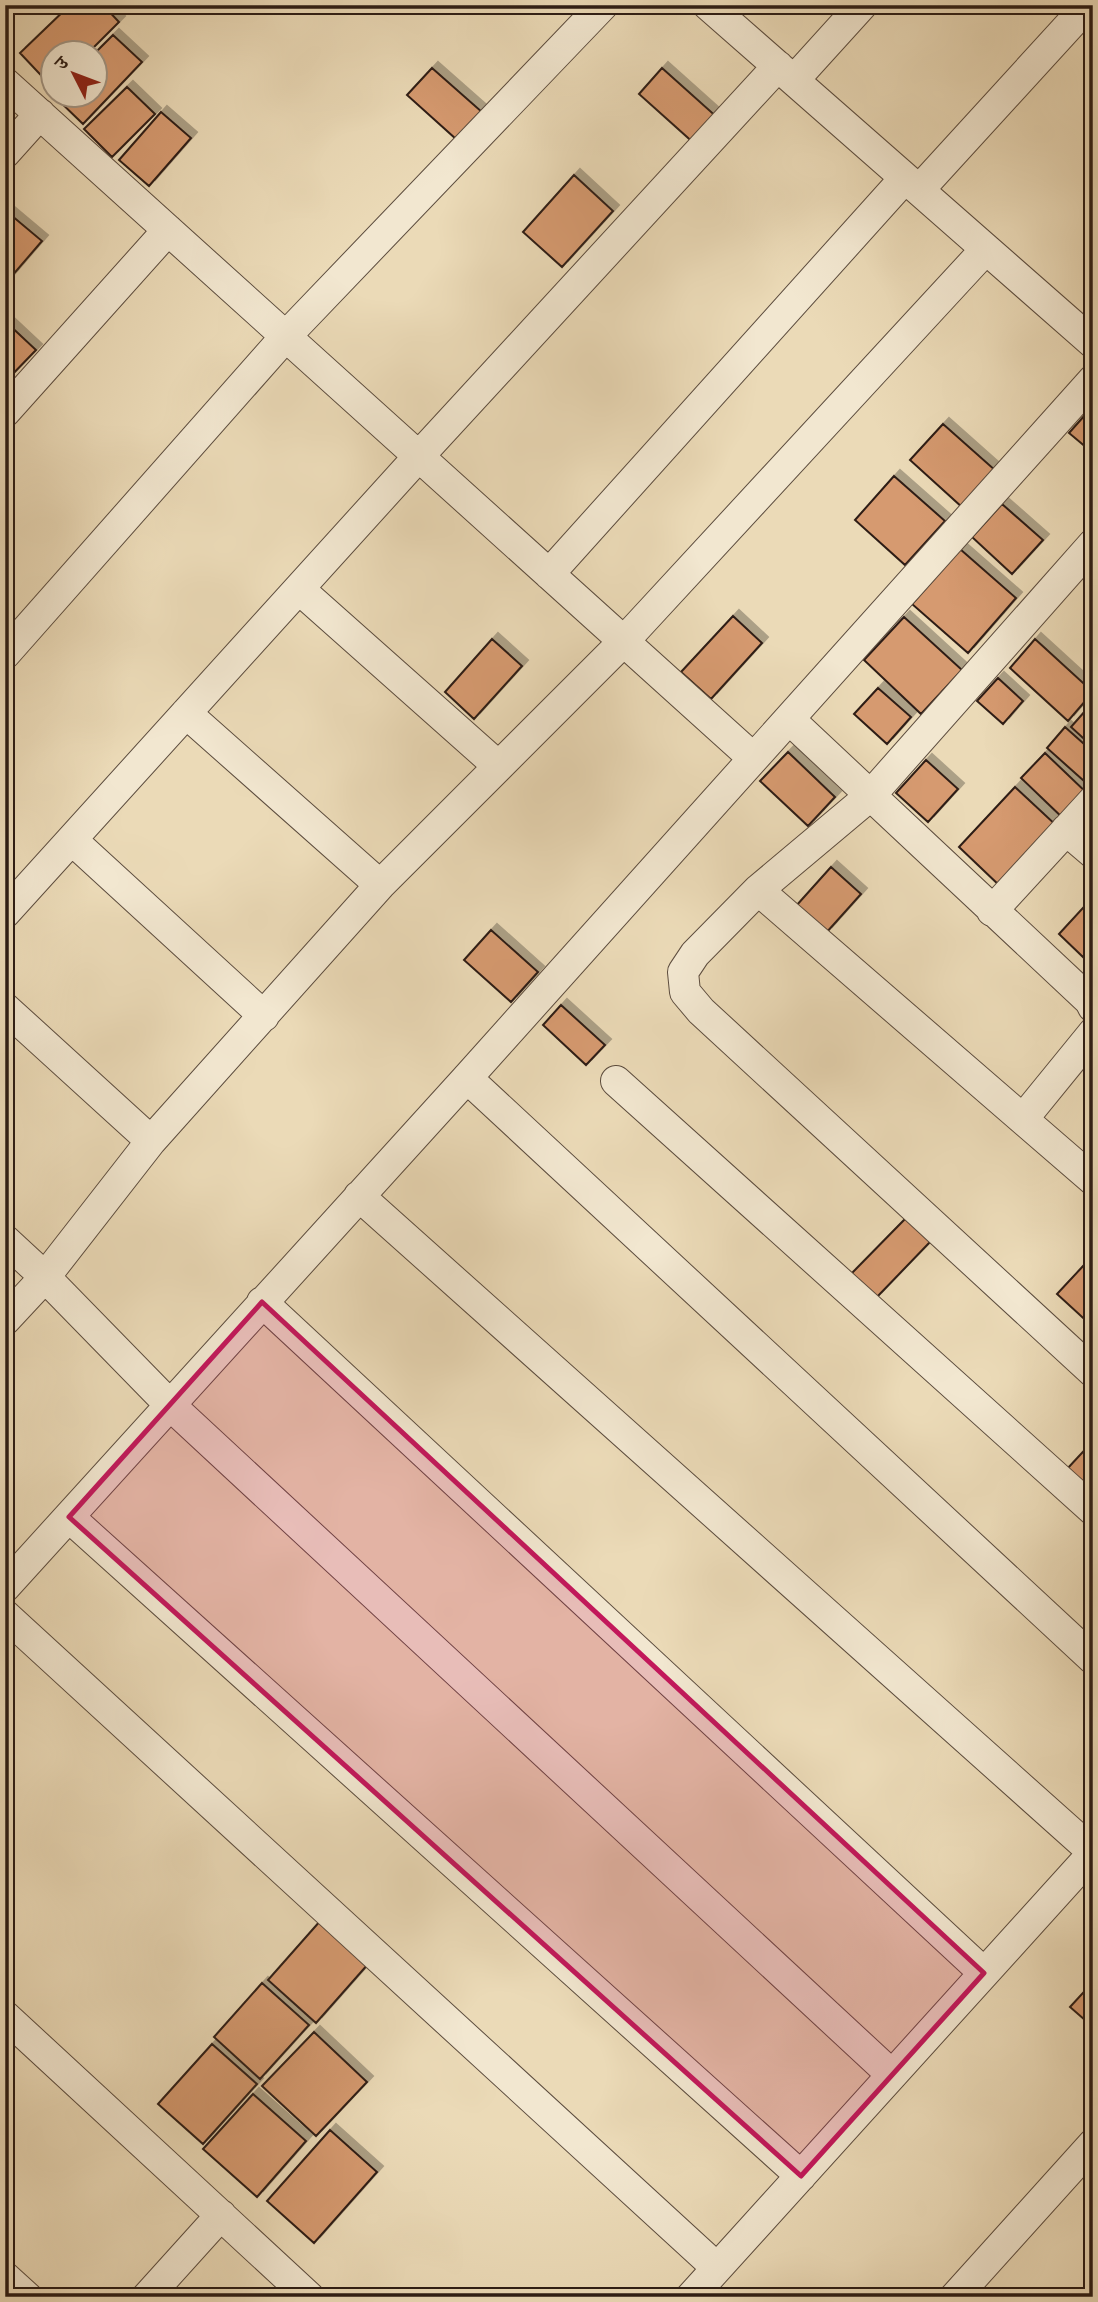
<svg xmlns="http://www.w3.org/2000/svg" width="1098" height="2302" viewBox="0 0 1098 2302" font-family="'IM FELL English','Noto Serif Devanagari',serif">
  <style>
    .building { fill: #d69a6f; stroke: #2d1d15; stroke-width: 2; filter: url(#shadow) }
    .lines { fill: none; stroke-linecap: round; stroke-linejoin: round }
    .minor-casing { stroke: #5c4c3e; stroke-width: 32 }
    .minor { stroke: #f2e7d0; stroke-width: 30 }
    .marked { fill: #c2185b; fill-opacity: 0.2; stroke: #c2185b; stroke-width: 5; stroke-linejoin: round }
  </style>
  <defs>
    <filter id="shadow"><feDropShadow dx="6" dy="-6" stdDeviation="0" flood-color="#0004"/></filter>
  </defs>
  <rect width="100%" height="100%" fill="#ebdab7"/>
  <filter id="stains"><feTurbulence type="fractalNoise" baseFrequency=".00286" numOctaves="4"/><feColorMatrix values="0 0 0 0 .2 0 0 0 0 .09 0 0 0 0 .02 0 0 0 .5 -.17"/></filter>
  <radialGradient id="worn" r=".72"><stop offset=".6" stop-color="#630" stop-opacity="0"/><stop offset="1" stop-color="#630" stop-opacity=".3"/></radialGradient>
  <!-- building -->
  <path class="building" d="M70,5H103L119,22L89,52H52V87L20,53Z
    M113,35L142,62L83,124L54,96L94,94V54Z
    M432,68L491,120L466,148L407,95Z
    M662,68L719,119L696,145L639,94Z
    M127,87L155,114L112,157L84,129Z
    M161,112L191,138L149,186L119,160Z
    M574,175L613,211L562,267L523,232Z
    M5,210L42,241L5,284Z
    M5,321L36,350L5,382Z
    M1093,406V453L1069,433Z
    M943,424L996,471L963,508L910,460Z
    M894,476L945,521L905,565L855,520Z
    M1002,504L1043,540L1012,574L972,537Z
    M960,549L1016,598L968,653L912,604Z
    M733,616L762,643L711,699L681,672Z
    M904,617L962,670L921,714L864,660Z
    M492,639L522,666L474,719L445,692Z
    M1035,639L1093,692L1068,721L1010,668Z
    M998,678L1023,701L1003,724L977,701Z
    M878,688L911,717L887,744L854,714Z
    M1093,702V747L1071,727Z
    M1065,727L1093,752V789L1047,748Z
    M788,752L835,797L808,826L760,781Z
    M1045,753L1090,796L1066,821L1021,778Z
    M926,760L958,789L928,822L896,793Z
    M1015,787L1058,827L1001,887L959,847Z
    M831,867L861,894L826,933L796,906Z
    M1093,897V947L1083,957L1059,934Z
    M491,930L538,972L511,1002L464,960Z
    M561,1005L605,1045L586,1065L543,1025Z
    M906,1218L930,1242L876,1298L851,1274Z
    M1085,1264L1093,1271V1327L1057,1294Z
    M1093,1441V1492L1067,1469Z
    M321,1920L369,1963L316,2023L268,1980Z
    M1093,1982V2027L1070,2007Z
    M262,1983L309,2025L260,2079L214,2037Z
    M314,2032L367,2082L316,2136L262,2086Z
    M212,2044L257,2084L203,2144L158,2104Z
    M253,2094L306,2141L257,2197L203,2149Z
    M330,2130L377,2172L314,2243L267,2201Z"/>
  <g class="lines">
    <!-- minor casing -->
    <g class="minor-casing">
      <path id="minor" d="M708,5L1093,343
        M794,80L862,5
        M5,83L753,758
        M5,153L40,114
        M919,190L1088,5
        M5,412L168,230
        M1093,544L870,796L758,890L695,954L683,972L685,992L701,1011L1093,1372
        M549,574L905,178
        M299,589L497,765
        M5,654L286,336L603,5
        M186,713L380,885
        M789,719L1090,1001L1093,1007
        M1066,830L1093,853
        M72,840L264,1016
        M758,890L1093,1180
        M992,911L1093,801
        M5,913L419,456L778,66
        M5,1008L151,1141
        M467,1078L1093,1659
        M616,1081L1093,1510
        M1023,1119L1093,1033
        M359,1196L1093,1852
        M5,1240L45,1277L170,1405L892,2075
        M262,1302L984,1973
        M5,1320L45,1277L151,1141L380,885L624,641L986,249
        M69,1517L801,2176
        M5,1587L467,1078L1093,380
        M5,1615L717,2268
        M5,2016L309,2297
        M5,2277L27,2297
        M147,2297L221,2215
        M691,2297L1093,1853
        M955,2297L1093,2144"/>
    </g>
    <!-- minor -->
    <use href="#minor" class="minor"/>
  </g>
  <!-- marked area -->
  <path class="marked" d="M262,1302L984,1973L801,2176L69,1517Z"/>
  <!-- margin -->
  <rect width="1098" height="2302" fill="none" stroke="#ebdab7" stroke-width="28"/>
  <rect x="7" y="7" width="1084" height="2288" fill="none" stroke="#2d1d15" stroke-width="3.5"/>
  <rect x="14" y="14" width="1070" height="2274" fill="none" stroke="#2d1d15" stroke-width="2"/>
  <!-- north arrow -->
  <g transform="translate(74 74) rotate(312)"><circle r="33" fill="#f2e7d0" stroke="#a39685" stroke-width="2"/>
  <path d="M0-5L12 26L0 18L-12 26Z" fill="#8f2418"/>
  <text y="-10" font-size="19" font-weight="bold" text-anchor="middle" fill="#2d1d15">उ</text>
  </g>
  <rect width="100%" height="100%" filter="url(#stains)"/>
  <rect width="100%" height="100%" fill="url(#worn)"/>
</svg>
